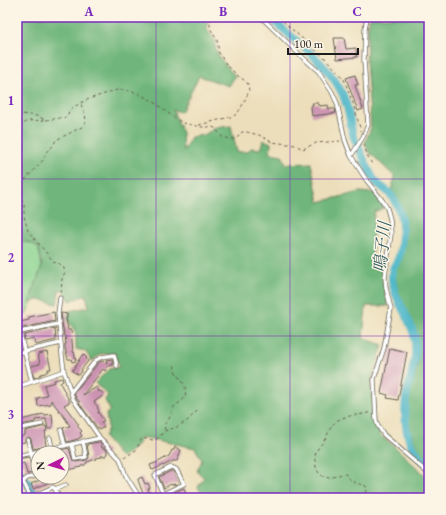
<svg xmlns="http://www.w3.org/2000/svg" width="446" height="515" viewBox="0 0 446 515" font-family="'EB Garamond','Noto Serif JP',serif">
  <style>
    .green { fill: #8ad491; stroke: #537856 }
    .forest { fill: #6fb67b; stroke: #46694c }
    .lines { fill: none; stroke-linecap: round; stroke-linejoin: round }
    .river { stroke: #4bb6c8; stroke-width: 8 }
    .building { fill: #cc92b2 }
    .minor-casing { stroke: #656053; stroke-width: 5 }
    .path { stroke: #656053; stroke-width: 1; stroke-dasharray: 3 3; stroke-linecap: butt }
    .minor { stroke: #fff; stroke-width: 3.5 }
    .grid { fill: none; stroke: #7b2cbf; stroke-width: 1; stroke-opacity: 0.55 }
    .labels { text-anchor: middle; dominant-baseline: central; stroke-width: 3; stroke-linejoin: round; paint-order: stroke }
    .water-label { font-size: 17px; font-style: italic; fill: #2f5a61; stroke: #fcf5e5 }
    .neatline { fill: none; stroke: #7b2cbf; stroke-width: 1.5 }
    .grid-label { font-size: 13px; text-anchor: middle; font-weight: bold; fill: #7b2cbf }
  </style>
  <rect width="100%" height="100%" fill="#fcf5e5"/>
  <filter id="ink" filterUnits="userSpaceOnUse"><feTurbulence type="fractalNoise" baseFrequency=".025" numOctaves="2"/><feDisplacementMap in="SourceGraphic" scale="8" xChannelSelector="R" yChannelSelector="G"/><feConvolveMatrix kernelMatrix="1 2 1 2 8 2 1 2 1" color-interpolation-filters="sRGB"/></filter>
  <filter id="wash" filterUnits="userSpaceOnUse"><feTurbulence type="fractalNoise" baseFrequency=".012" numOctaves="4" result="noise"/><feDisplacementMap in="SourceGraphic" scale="16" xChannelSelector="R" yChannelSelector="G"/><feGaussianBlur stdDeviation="0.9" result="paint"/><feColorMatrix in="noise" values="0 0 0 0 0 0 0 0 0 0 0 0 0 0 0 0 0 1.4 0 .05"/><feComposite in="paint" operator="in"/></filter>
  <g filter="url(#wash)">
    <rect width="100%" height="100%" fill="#ecdeba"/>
    <!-- green -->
    <path class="green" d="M28,242L38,246L42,266L29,302L31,303L26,315L24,316L17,315V249L20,243Z"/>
    <!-- forest -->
    <path class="forest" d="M17,17H207V30L214,39L216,51L222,61L235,76L229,86L199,76L181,112L173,110L182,133L183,151L191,137L204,135L215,128L231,126L237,152H247L251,148L261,149L264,140L271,143L270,153L282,155L286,164L311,163L319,202L360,192L374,193L381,202L383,208L374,212L372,258L382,271L388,306H366L363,338L383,345L371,381L374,423L381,436L394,446L429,479V496L427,498H219L203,496L198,487L204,478L197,471L202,460L195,448L142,437L135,448L121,458L104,437L108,428L106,414L110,410L105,400L108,395L95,383L109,369L119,367L115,353L100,354L92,361L85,351L76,349V333L68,320L69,311L89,307L86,295L70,301L63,289L59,291L57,304C48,303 39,296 31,303L29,302L42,266L38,247L28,242L20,243L17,249Z
      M370,17H429V462C409,443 405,418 410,391C412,381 417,372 418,362C419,356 418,349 418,343C417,319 397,301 395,277C394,268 399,265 401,258C405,245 407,228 403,215C401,206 396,198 391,190L395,177L368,151L365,142L371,128L366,60L368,28Z"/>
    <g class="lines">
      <!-- river -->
      <path class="river" d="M270,17C294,41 325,60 341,91C349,105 349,120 353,135C354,138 356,142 358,146C361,153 364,160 368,168C370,172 372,177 375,181C379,186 385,188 389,193C394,199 399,209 401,217C403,227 402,250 398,259C396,264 392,267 392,273C390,294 409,315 414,335C418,355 412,369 408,388C404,404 404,427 410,442C414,452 422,459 429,466
        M17,423L19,434L17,437
        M17,469L27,481L35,498"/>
    </g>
    <g id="blocks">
      <!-- building -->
      <path class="building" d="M334,38H344L346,49L356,48L357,57L337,59Z
        M355,75L358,85H355L363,109L358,111L346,78Z
        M312,103H318L319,105H320V106L328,105L329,109H335L336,113L312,116L311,106L313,105Z
        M54,312L55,321L22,328L20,322L29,320V317Z
        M61,313L67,314V318H66L68,330H71L73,352H74L76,361L72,362L71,359H68L65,348V344H66L65,336H64Z
        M56,328V330H55L56,340L35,345L34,338L25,340L24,335Z
        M390,348L407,352L398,400L387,398L388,395L381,393Z
        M47,352L51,369H48V371L45,373L41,374V375L34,378L31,366L40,364L38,354Z
        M83,354L87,358L86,359L88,361L81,370L82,371L79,375L72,371L80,360L78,361Z
        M112,359L113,365L108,366L105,371L103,369L83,395L97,387L99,392L101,391L104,395L94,402L98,407L97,408L99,410L98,412L104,421L101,422L104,427L99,430L79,403L80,402L76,398L74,393L89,375L98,363L102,361L107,364L106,360Z
        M62,378L63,381L60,383L70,402L64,405L79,425L77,426L82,431L80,433L82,436L78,439L67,442L63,428L70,426L65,418L51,400V404L38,406L37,398L46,396V395H47L44,385L55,382L54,380Z
        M45,414V415L52,414L53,426H52V428L48,429L46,419L35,420V422L21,425L20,420L38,416V415Z
        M46,426L47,431H45L46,438H45L46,446L33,449L31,439L29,437L25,439V442L20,443L19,437L25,435V431Z
        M99,442L101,443L102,448H105L106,450H107V454H106V456H101L102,457L96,458V459L87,462V463L85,464V465L81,466V467L77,468L68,470V468L62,470V453H56V451L69,448L73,461L76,462L87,460L88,459L89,457L87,444Z
        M175,447L181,450L177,461H173L163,466V465L153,470V469L152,470L150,465L158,462L169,456L172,450H174Z
        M29,457L33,473L27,474L24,463L17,465V459Z
        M171,471H173L178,483L175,485V484L171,485V484L164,488L159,477Z
        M47,477H54L55,480L33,489L31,484Z
        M142,477L145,484L148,483L150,488L148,489L150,494L144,496L138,480V479Z
        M184,488L186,492L180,494L181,497L178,498H162Z"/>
    </g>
  </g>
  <g filter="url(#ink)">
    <use href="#blocks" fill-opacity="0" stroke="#656053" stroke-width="1"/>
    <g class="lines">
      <!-- minor casing -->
      <g class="minor-casing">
        <path id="minor" d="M261,17L299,54L319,72L332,92L337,103L345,140L351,156L367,181L382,200L387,208L390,219L391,234L385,277L386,288L391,309L384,348L374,379L376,420L378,426L384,435L429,474
          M351,156L363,137L368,125L364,60L365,29L367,17
          M60,298L58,313L62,355L64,371L73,399L100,438L120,459L126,476L140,498
          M17,321L32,382
          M20,332L58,324
          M17,353L61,343
          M17,387L64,371
          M71,392L96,360L102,357L114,355L117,366
          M17,429L42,424
          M61,430L65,446
          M50,438L53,453
          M28,440L34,466
          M72,444L75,459L86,457L83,441
          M17,456L100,438
          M17,474L25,485L31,498
          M23,482L27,478L36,476
          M55,489L66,485
          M31,497L53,487L55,489L59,498
          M154,498L184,484L176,469L171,467L155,475L163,494"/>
      </g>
      <!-- path -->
      <path class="path" d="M279,17L288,26L325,58L343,77L353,103L361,131
        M17,44C23,55 21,58 17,69
        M17,113L22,114L37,116L46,120L67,117L69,111L72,108L86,100L117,90H125L137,93L153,101L173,117L183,123L202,127H212L215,128L222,137L231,139H236L242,132H247L259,135L272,142L295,145L303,149L316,143L340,141
        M199,125L234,116L239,111L243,104L249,91L248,84L244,80L238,76L226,64L219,53L217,40L210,28V17
        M17,133L22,125L27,121L46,120
        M364,144L367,155L373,166
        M61,293L62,279L65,272L64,268L60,264L54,262L28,231L24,216V205L20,194L19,191L24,181L44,159L46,152L53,146L56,140L82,127C90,120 83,112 81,104
        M165,430C165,428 164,426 165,424C166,422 168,421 169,419C171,415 172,410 174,407C178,402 183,403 185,396C189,380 172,376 175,365
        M124,458L136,450L142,438L153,440L157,439L165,431L177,427L187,421L198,410
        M355,498L363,495L367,491L366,486C361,484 355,484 351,480C349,479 348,475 345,474C338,473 330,482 321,475C315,471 313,456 317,450C320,445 324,442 326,437C330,431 331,424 338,420C349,414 360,416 371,412"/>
      <!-- minor -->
      <use href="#minor" class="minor"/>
    </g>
  </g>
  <!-- grid -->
  <path class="grid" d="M156,17V498M290,17V498M17,179H429M17,336H429"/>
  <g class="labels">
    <!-- water labels -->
    <g class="water-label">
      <text transform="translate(382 247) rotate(-84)">鳴子川</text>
    </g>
  </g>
  <!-- margin -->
  <rect width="446" height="515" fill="none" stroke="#fcf5e5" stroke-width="44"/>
  <!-- north arrow -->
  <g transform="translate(50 465) rotate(265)"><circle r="19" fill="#fcf5e5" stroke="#a29e95"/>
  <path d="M0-3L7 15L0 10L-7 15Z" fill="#b5179e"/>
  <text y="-6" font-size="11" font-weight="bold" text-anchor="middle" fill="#1c1c1c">N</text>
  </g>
  <!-- scale -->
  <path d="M288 48v6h70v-6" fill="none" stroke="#1c1c1c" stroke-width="2"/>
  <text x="294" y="48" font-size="12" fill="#1c1c1c" stroke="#fcf5e5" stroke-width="3" paint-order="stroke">100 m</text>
  <rect x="22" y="22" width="402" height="471" class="neatline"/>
  <g class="grid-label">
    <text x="89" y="16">A</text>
    <text x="223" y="16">B</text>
    <text x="357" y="16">C</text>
    <text x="11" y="105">1</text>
    <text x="11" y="262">2</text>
    <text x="11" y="419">3</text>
  </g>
</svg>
